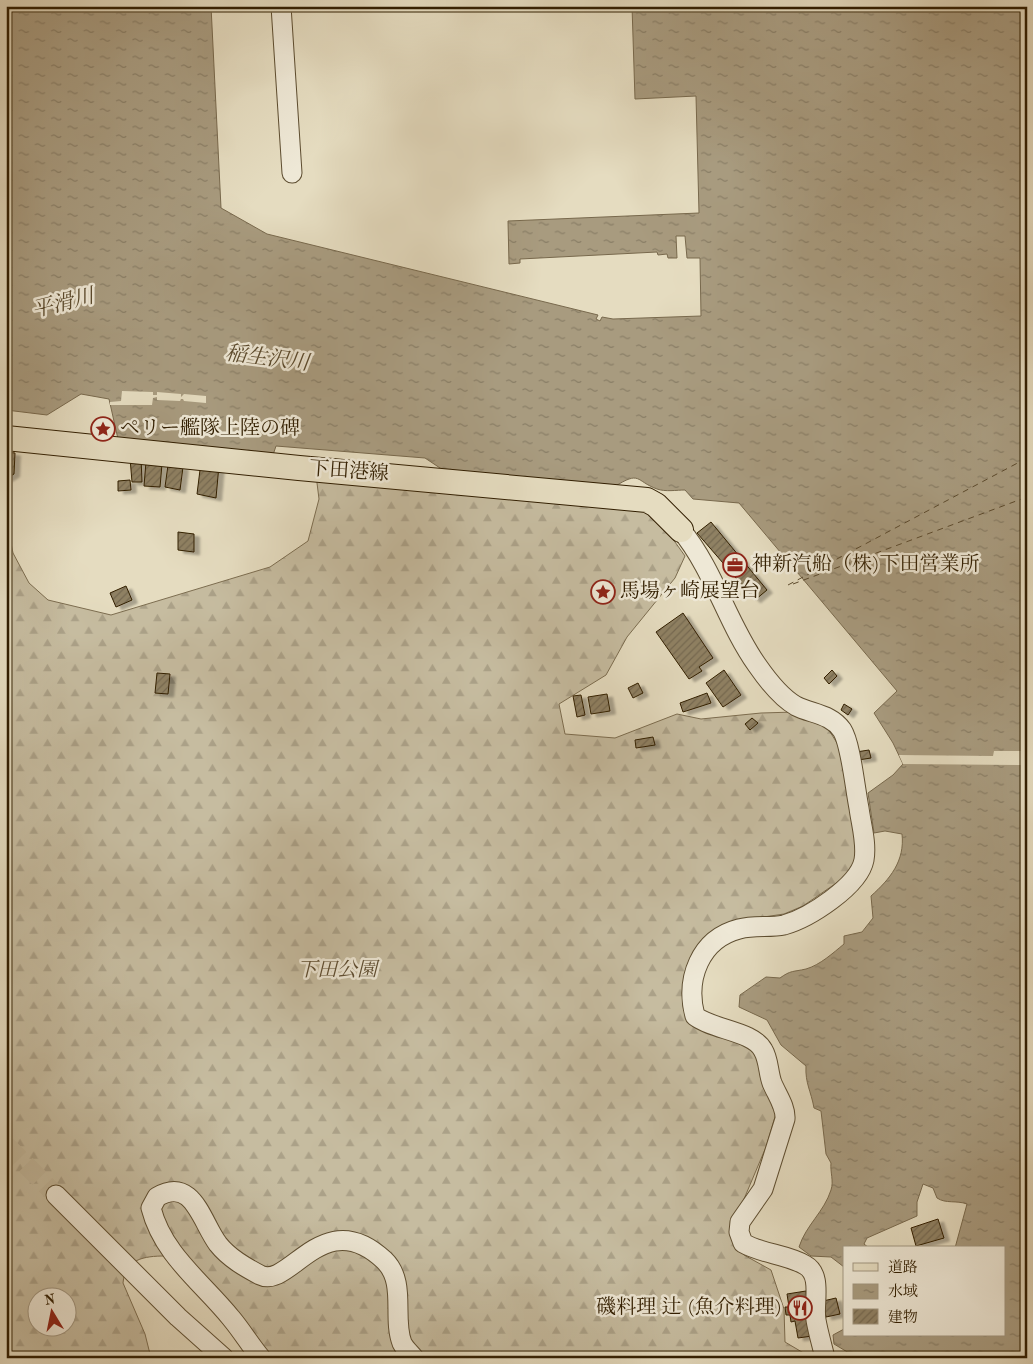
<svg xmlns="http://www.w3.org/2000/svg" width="1033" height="1364" viewBox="0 0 1033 1364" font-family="'Old Standard TT','Noto Serif JP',serif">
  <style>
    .forest { fill: url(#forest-firs); stroke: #7c6d50; fill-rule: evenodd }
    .water { fill: url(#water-ripples); stroke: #78694d }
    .pier { fill: #e5dcc0 }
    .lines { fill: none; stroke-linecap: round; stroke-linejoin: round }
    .ferry { stroke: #5b4a2d; stroke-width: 1; stroke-dasharray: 6 5; stroke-linecap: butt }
    .building { fill: url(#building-hatch); stroke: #311e01; filter: url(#shadow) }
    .minor-tunnel { stroke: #c1b69a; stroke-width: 19; stroke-dasharray: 19 9; stroke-linecap: butt }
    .minor-casing { stroke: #5e4e31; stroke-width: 21 }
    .major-casing { stroke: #311e01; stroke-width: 26 }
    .minor { stroke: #eee8d6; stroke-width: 19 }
    .major { stroke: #e5dcc0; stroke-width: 24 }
    .labels { text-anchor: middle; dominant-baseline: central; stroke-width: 5; stroke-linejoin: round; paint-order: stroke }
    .poi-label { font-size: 20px; fill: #311e01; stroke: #eee8d6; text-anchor: start }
    .street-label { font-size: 20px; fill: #311e01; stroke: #eee8d6 }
    .park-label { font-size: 20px; font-style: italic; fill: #5e4d31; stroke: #eee8d6 }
    .water-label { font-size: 21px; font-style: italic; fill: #5b4a2d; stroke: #eee8d6 }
  </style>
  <defs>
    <pattern id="forest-firs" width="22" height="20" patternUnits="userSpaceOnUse" patternTransform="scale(1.25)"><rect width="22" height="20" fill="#c6bca0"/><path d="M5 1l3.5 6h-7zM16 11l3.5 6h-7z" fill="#aba188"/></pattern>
    <pattern id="water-ripples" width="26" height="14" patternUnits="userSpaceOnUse" patternTransform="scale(1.25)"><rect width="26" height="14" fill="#a89b7f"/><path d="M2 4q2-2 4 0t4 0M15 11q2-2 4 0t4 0" fill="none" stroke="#897e66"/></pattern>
    <pattern id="building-hatch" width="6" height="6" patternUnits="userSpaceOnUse" patternTransform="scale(1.25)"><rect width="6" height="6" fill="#8f8164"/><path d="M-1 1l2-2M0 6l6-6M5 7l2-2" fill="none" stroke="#756950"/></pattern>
    <filter id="shadow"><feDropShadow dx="5.5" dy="3" stdDeviation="1" flood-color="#0004"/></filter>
  </defs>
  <rect width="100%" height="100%" fill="#e5dcc0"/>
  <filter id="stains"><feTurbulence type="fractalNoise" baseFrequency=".004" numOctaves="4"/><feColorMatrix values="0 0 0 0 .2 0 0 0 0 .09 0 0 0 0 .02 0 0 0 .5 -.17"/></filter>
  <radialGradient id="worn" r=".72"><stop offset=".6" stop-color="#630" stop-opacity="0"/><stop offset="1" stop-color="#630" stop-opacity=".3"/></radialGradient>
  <!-- forest -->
  <path class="forest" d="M316,475L650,507L685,556L675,578L627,637L606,675L559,704L565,734L615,738L677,714L701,719L761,713L795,712L827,727L842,751L858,852L848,875L803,906L784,914L750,919L701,945L688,963L685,996L755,1050L777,1110L766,1147L733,1225L734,1243L744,1255L771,1270L784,1309L785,1342L812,1358H273L165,1256C144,1256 125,1259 123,1283L145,1334L151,1358H6V520L13,553L29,583L48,600L111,615L270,567L308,541L319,499ZM38,1296H68V1326H38Z"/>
  <!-- water -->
  <path class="water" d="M6,6H211L221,208L267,234L598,315L596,319L600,321L602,317L613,319L701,316L700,258H687L685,236H676L677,258H668L667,254L658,255L657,252L520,259V263L509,264L508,221L699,213L696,96L635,99L632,6H1027V1358H851L849,1353L834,1344L833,1335L844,1329V1335H1004V1248H955L967,1204C956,1200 946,1204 937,1198L933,1188L923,1184L917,1202V1216L867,1238L864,1244L869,1248H844V1267L831,1257L811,1256L799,1247C806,1225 824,1212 831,1190C834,1181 830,1172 831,1163L826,1154L821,1111L814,1108C811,1091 805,1083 806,1066L781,1045L767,1020L739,1007L740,995L766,977L780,978C791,970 793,972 806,969C820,965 833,953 844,944V936L862,932L873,918L871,896C890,879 905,861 902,834L885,831L874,833L868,793L893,775L903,764L893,743L874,713L897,691L739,503L693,499L685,490C677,490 665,492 657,489C635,481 641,470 614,487L446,472L425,458L276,446L273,455L118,439L109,399L81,394L47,415L6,410Z"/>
  <!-- pier -->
  <path class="pier" d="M122,391L153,392V395H157V392L181,394V397L184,394L206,396V403L184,401L183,399H181L180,401L157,400V397L153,398L152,405H110V402L121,401Z
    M994,751H1027V765L903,764L899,755L993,756Z"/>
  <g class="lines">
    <!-- ferry -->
    <path class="ferry" d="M793,584L1027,497
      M788,585L1027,458"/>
  </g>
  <!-- building -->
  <path class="building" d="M6,452L15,453L14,474L6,479Z
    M141,457L142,482H132L130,458Z
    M146,462L162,464L160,487L144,486Z
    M168,465L183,467L180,490L165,487Z
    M219,465L216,498L197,494L200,470H209Z
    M130,480L131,490L118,491V481Z
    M711,522L767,590L755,600L697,533Z
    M178,532L194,534V552L178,550Z
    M126,586L132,600L116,607L110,593Z
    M683,613L713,658L699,667L702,671L689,679L656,632Z
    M724,670L741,695L723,707L706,683Z
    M832,670L837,676L829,684L824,678Z
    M157,673L170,674L168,694L155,693Z
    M638,683L643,693L633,698L628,688Z
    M707,693L711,703L683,712L680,703Z
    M607,694L610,711L591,714L588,697Z
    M581,695L585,715L577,717L573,696Z
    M844,704L852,709L848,715L841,710Z
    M752,718L758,723L750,730L745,724Z
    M653,737L655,745L636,748L635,740Z
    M869,750L871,758L858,760L856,752Z
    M938,1219L944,1238L916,1246L911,1228Z
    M806,1291L812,1336L798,1338L795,1321L791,1322L790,1315H786L785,1307H789L787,1294Z
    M836,1298L840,1314L826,1317L823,1301Z"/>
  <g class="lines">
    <!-- minor-tunnel -->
    <path class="minor-tunnel" d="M6,1145L56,1195"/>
    <!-- minor casing -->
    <g class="minor-casing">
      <path id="minor" d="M281,6L292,173
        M681,530C714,570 727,623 757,665C766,678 782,698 796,706C812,714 831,714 842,730C851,744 855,789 859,808C861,824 867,843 864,860C859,886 809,918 784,925C770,928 754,925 739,929C700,939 685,979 695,1016C713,1030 753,1031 763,1050C769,1060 768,1072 772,1083C777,1095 786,1107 785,1119L763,1189L740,1222L739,1232L743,1243C762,1254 786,1254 805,1265C823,1275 813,1303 816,1320C818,1332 822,1345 825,1358
        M56,1195L178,1317L224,1358
        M261,1358C250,1345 242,1331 231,1318C202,1282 163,1255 151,1208L157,1197C193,1176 201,1221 218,1244C229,1258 245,1267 260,1275C290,1290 323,1203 384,1260C407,1282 392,1317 402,1343C405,1349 410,1353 414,1358"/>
    </g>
    <!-- major casing -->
    <g class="major-casing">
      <path id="major" d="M6,438L299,468L647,500L656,505L681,530"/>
    </g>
    <!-- minor -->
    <use href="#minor" class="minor"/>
    <!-- major -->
    <use href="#major" class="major"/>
  </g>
  <!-- icons -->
  <defs>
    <g id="sight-ring" transform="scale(1.25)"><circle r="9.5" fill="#eee8d6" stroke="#8f2418" stroke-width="1.5"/><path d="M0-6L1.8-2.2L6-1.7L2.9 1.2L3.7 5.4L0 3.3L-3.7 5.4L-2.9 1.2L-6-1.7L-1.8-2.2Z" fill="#8f2418"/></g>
    <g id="office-ring" transform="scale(1.25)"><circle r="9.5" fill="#eee8d6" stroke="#8f2418" stroke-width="1.5"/><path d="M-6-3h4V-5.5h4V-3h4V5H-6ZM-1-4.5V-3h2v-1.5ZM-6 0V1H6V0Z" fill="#8f2418"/></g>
    <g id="restaurant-ring" transform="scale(1.25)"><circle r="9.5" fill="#eee8d6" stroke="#8f2418" stroke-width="1.5"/><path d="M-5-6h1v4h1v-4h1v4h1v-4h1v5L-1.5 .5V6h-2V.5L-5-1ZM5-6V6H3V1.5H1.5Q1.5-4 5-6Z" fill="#8f2418"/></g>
  </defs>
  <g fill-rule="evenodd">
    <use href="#sight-ring" x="103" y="429"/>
    <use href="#office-ring" x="735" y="565"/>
    <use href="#sight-ring" x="603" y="592"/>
    <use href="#restaurant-ring" x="800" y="1308"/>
  </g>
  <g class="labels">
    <!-- poi labels -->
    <g class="poi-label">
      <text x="120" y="429">ペリー艦隊上陸の碑</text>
      <text x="752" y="565">神新汽船（株)下田営業所</text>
      <text x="620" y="592">馬場ヶ崎展望台</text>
      <text x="782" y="1308" text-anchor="end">磯料理 辻 (魚介料理)</text>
    </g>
    <!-- street labels -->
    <g class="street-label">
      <text transform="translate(349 472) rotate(4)">下田港線</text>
    </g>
    <!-- park labels -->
    <g class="park-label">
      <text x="337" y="971">下田公園</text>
    </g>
    <!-- water labels -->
    <g class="water-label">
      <text transform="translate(63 304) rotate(-14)">平滑川</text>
      <text transform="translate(267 359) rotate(7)">稲生沢川</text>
    </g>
  </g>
  <!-- margin -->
  <rect width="1033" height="1364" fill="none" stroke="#e5dcc0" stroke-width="25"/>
  <rect x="8" y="8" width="1018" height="1349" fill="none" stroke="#311e01" stroke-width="2.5"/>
  <rect x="12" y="12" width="1008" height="1339" fill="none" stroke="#311e01"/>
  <!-- legend -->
  <rect x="843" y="1246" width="162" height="90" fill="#eee8d6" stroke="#a29781"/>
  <rect x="853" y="1263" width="25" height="8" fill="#e5dcc0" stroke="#a29781"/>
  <text x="888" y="1272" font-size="15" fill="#311e01">道路</text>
  <rect x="853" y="1284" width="25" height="15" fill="url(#water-ripples)" stroke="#a29781"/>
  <text x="888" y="1296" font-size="15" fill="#311e01">水域</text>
  <rect x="853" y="1309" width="25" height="15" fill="url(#building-hatch)" stroke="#a29781"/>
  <text x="888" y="1322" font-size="15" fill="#311e01">建物</text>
  <!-- north arrow -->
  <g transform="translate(52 1312) rotate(350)"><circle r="24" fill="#eee8d6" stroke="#a29781"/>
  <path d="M0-4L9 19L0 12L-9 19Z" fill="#8f2418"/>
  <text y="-8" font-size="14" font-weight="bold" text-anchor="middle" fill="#311e01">N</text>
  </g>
  <rect width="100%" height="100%" filter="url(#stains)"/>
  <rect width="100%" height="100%" fill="url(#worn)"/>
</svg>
